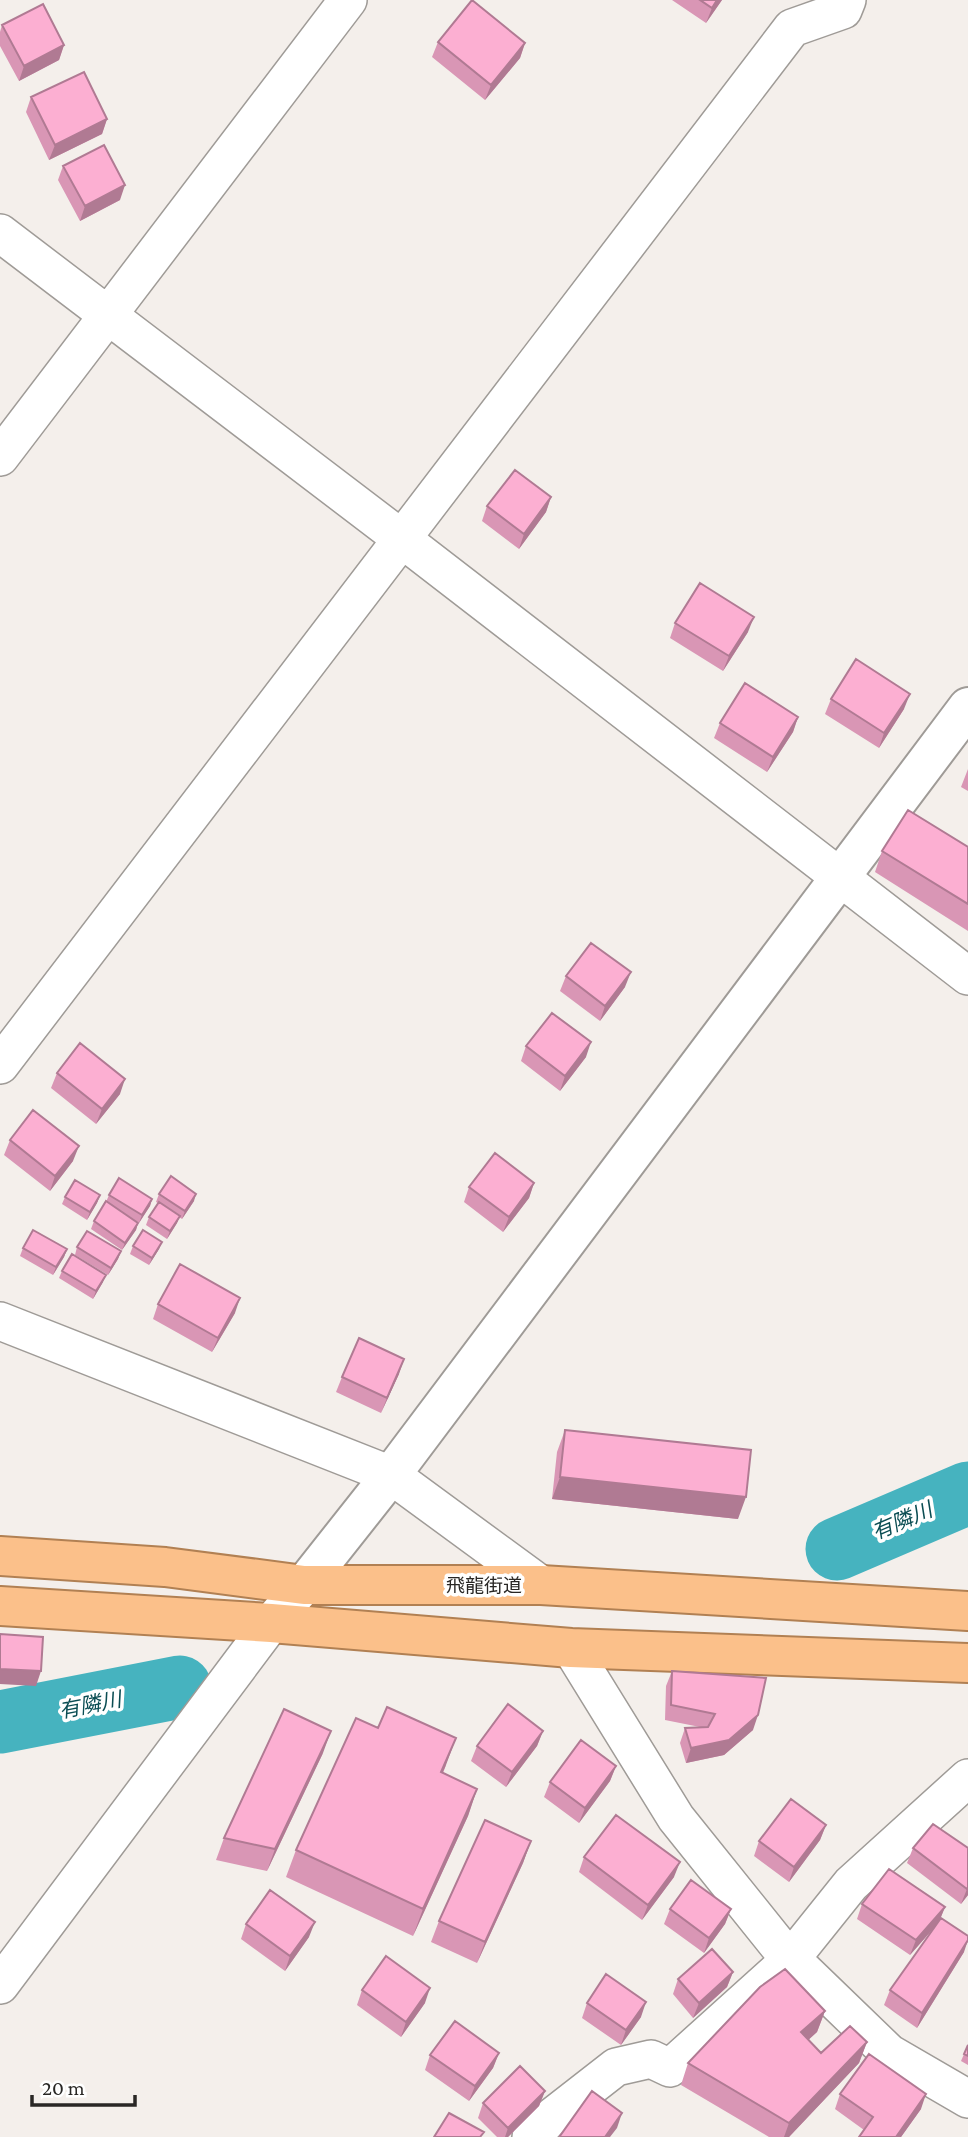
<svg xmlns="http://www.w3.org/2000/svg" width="968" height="2137" viewBox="0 0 968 2137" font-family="'Crimson Pro','Noto Sans JP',serif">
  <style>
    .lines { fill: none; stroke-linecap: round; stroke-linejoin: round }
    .river { stroke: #46b3bf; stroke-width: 63 }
    .minor-casing { stroke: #9f9b97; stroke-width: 40 }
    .tertiary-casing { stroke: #9f9b97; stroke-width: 42 }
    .trunk-casing { stroke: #b18053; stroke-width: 42 }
    .minor { stroke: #fff; stroke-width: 37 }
    .tertiary { stroke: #fff; stroke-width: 38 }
    .trunk { stroke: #fbc08a; stroke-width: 38 }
    .wall { fill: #d996b5 }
    .shaded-wall { fill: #b07a93 }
    .building { fill: #fcafd2; stroke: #b07a93; stroke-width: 2 }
    .labels { text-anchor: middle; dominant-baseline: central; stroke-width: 7; stroke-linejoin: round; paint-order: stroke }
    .street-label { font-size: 19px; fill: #292725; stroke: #fff }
    .water-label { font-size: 21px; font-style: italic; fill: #0b4d53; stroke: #fff }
  </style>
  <rect width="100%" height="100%" fill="#f4efeb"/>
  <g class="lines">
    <!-- river -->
    <path class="river" d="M837,1549L968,1493
      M0,1722L180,1687"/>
    <!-- minor casing -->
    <g class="minor-casing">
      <path id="minor" d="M0,233L402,539L968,976
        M0,457L348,0
        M0,1065L792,28L843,10L847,0
        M0,1321L391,1475L541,1585
        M571,1648L676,1818L790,1960L803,1970L889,2053L968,2099
        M0,1985L271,1623L304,1585
        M531,2137L548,2120L616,2067L651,2059L670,2068L790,1960L851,1884L968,1778"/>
    </g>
    <!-- tertiary casing -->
    <g class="tertiary-casing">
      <path id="tertiary" d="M304,1585L391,1475L968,707"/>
    </g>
    <!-- trunk casing -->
    <g class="trunk-casing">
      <path id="trunk" d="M0,1556L165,1567L304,1585H541L968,1611
        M0,1606L271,1623L571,1648L968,1663"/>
    </g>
    <!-- minor -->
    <use href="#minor" class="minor"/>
    <!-- tertiary -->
    <use href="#tertiary" class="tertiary"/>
    <!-- trunk -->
    <use href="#trunk" class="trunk"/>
  </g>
  <!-- wall -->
  <path class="wall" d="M672,0H722L706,23Z
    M2,25L64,45L59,60L19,81L0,46V32Z
    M438,42L525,43L520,58L485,100L432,57Z
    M31,97L107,119L102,134L49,160L26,112Z
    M63,166L120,200L80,221L58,180Z
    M551,497L546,512L519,549L482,521L487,506Z
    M675,623L748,632L723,671L670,638Z
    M831,699L904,709L879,748L825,714Z
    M798,717L793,732L767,772L714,738L720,723Z
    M968,769V791L961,787Z
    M968,847V931L875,872L882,851Z
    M566,976L625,987L600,1021L560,991Z
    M526,1046L586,1057L560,1091L521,1061Z
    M57,1073L120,1094L96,1124L51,1088Z
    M10,1140L73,1161L50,1191L4,1155Z
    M534,1183L529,1198L503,1232L464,1202L469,1187Z
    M159,1194L194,1201L182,1219L179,1217L177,1223L167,1239L146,1225L149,1217L158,1203L156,1202Z
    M100,1195L97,1203L87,1220L62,1204L65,1197Z
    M109,1195L152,1199L150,1206L139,1223L136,1221L138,1223L136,1230L122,1250L91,1229L94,1221L106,1202Z
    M162,1242L159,1249L149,1265L130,1254L133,1246Z
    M77,1247L121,1251L118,1259L108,1275L75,1255Z
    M23,1248L67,1249L64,1257L53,1275L20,1256Z
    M62,1271L103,1282L93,1299L59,1278Z
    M158,1304L235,1313L212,1352L153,1319Z
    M399,1374L381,1413L336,1392L342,1377Z
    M565,1430L738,1519L552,1499L557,1452Z
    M672,1671L753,1730L724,1755L686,1763L680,1743L685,1728L700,1727L665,1720L666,1686Z
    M543,1731L537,1746L506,1787L471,1761L477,1746Z
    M323,1753L267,1871L216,1860L224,1838Z
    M446,1765L443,1773L477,1789L468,1816L413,1936L286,1877L296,1850Z
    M616,1766L610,1781L579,1823L544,1797L550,1782Z
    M826,1825L820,1840L789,1882L754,1856L759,1841Z
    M531,1841L523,1863L477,1963L431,1942L439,1921Z
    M913,1848H968V1895L961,1904L907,1863Z
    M584,1857L674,1877L642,1920L579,1872Z
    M862,1904L945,1907L940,1919L964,1952L917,2028L884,2005L890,1990L933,1929L910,1955L857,1919Z
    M670,1909H731L725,1924L704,1953L664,1924Z
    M246,1924L309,1937L285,1971L241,1939Z
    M733,1972L727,1987L693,2018L673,1994L678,1979Z
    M362,1990L425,2003L401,2037L357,2005Z
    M587,2003L641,2017L621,2045L582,2018Z
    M825,2011L817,2032L808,2040L821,2053L867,2042L859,2063L789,2137H769L681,2085L688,2063Z
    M968,2045V2065L961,2061Z
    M499,2053L493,2068L469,2101L425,2070L430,2055Z
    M545,2091L539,2106L508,2137H497L478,2118L483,2103Z
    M840,2094L921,2109L901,2137H859L864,2130L835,2109Z"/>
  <!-- shaded-wall -->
  <path class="shaded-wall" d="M717,0H722L706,23L712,8Z
    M525,43L520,58L485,100L491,85Z
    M64,45L59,60L19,81L24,66Z
    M107,119L102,134L49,160L55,145Z
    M125,185L120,200L80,221L85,206Z
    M551,497L546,512L519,549L524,534Z
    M754,617L748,632L723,671L729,656Z
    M910,694L904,709L879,748L884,733Z
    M798,717L793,732L767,772L773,757Z
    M631,972L625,987L600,1021L605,1006Z
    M591,1042L586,1057L560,1091L565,1076Z
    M125,1079L120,1094L96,1124L102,1109Z
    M79,1146L73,1161L50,1191L55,1176Z
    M534,1183L529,1198L503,1232L509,1217Z
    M196,1194L194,1201L182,1219L185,1211Z
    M100,1195L97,1203L87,1220L90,1212Z
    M152,1199L150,1206L139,1223L142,1215Z
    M180,1216L177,1223L167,1239L170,1231Z
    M138,1223L136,1230L122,1250L125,1243Z
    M162,1242L159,1249L149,1265L152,1258Z
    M67,1249L64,1257L53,1275L56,1267Z
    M121,1251L118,1259L108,1275L111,1268Z
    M106,1275L103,1282L93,1299L96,1291Z
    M240,1298L235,1313L212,1352L218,1338Z
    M404,1359L399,1374L381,1413L387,1398Z
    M560,1477L746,1497L738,1519L552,1499Z
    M0,1669L41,1671L36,1686L0,1684Z
    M758,1715L753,1730L724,1755L686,1763L691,1748Z
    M331,1731L323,1753L267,1871L275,1849Z
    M543,1731L537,1746L506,1787L512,1772Z
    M456,1738L446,1765L431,1799L441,1772Z
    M616,1766L610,1781L579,1823L585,1808Z
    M477,1789L468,1816L413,1936L423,1909Z
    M826,1825L820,1840L789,1882L794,1867Z
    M531,1841L523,1863L477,1963L485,1942Z
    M680,1862L674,1877L642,1920L648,1905Z
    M968,1887V1895L961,1904L967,1889Z
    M945,1907L939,1922L910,1955L916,1940Z
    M731,1909L725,1924L704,1953L709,1938Z
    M315,1922L309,1937L285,1971L290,1956Z
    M968,1940L964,1952L917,2028L922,2013Z
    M733,1972L727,1987L693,2018L699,2003Z
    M430,1988L425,2003L401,2037L406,2022Z
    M646,2002L641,2017L621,2045L626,2030Z
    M825,2011L817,2032L793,2054L801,2032Z
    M867,2042L859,2063L789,2137H784L789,2123Z
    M499,2053L493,2068L469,2101L475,2086Z
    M545,2091L539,2106L508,2137H505L508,2128Z
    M926,2094L921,2109L901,2137H896Z
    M622,2113L617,2128L610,2137H605Z"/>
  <!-- building -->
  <path class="building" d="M472,0L525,43L491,85L438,42Z
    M700,0H717L712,8Z
    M43,4L64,45L24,66L2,25Z
    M84,72L107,119L55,145L31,97Z
    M104,145L125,185L85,206L63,166Z
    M515,470L551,497L524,534L487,506Z
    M700,583L754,617L729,656L675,623Z
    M856,659L910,694L884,733L831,699Z
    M745,683L798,717L773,757L720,723Z
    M908,810L968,847V904L882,851Z
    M591,943L631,972L605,1006L566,976Z
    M552,1013L591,1042L565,1076L526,1046Z
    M80,1043L125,1079L102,1109L57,1073Z
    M33,1110L79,1146L55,1176L10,1140Z
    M495,1153L534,1183L509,1217L469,1187Z
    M171,1176L196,1194L185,1211L159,1194Z
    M119,1178L152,1199L142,1215L109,1195Z
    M75,1180L100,1195L90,1212L65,1197Z
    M106,1201L138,1223L125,1243L94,1221Z
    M159,1202L180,1216L170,1231L149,1217Z
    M33,1230L67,1249L56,1267L23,1248Z
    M143,1230L162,1242L152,1258L133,1246Z
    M87,1231L121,1251L111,1268L77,1247Z
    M72,1254L106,1275L96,1291L62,1271Z
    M180,1264L240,1298L218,1338L158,1304Z
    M359,1338L404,1359L387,1398L342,1377Z
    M565,1430L751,1450L746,1497L560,1477Z
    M0,1634L43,1637L41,1671L0,1669Z
    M672,1671L766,1678L758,1715L729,1740L691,1748L685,1728L708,1727L715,1714L671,1705Z
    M508,1704L543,1731L512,1772L477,1746Z
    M387,1707L456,1738L441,1772L477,1789L423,1909L296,1850L356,1718L378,1728Z
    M284,1709L331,1731L275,1849L224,1838Z
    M581,1740L616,1766L585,1808L550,1782Z
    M791,1799L826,1825L794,1867L759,1841Z
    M616,1815L680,1862L648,1905L584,1857Z
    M485,1820L531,1841L485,1942L439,1921Z
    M933,1824L968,1848V1887L967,1889L913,1848Z
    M889,1869L945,1907L916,1940L862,1904Z
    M691,1880L731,1909L709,1938L670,1909Z
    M270,1890L315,1922L290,1956L246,1924Z
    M941,1918L968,1936V1940L922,2013L890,1990Z
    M712,1949L733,1972L699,2003L678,1979Z
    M386,1956L430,1988L406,2022L362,1990Z
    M785,1969L825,2011L801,2032L821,2053L850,2026L867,2042L789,2123L688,2063L760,1987Z
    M606,1974L646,2002L626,2030L587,2003Z
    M455,2021L499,2053L475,2086L430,2055Z
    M968,2045V2056L964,2054Z
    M869,2054L926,2094L896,2137H859L873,2117L840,2094Z
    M520,2066L545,2091L508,2128L483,2103Z
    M592,2091L622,2113L605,2137H562L560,2136Z
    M449,2113L484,2132L480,2137H434Z"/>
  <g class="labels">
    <!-- street labels -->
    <g class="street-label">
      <text x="484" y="1585">飛龍街道</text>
    </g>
    <!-- water labels -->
    <g class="water-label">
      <text transform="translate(902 1521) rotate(-23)">有隣川</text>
      <text transform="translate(90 1705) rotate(-11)">有隣川</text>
    </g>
  </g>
  <!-- scale -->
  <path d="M32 2095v10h103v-10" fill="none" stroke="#292725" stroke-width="3.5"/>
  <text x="42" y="2095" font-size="21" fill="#292725" stroke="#ffffff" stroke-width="5" paint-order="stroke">20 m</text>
</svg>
